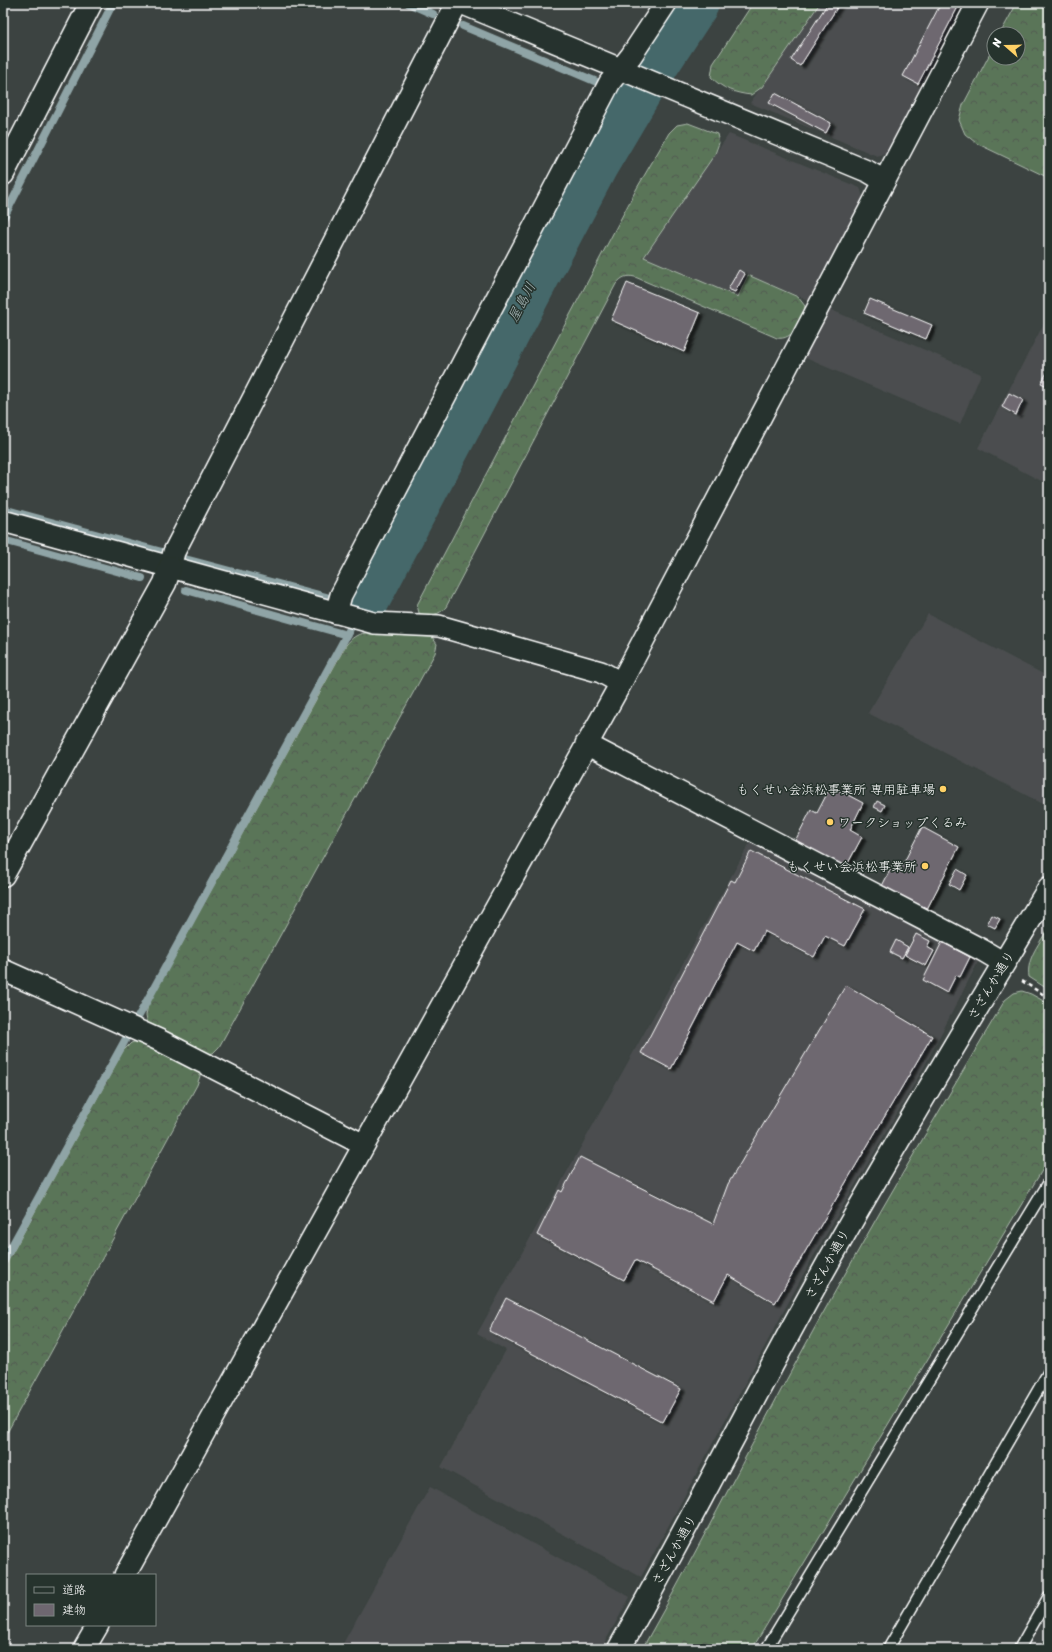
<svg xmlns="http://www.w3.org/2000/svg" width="1052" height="1652" viewBox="0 0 1052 1652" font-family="Sriracha,'Klee One',sans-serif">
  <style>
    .built { fill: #4b4e4f }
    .forest { fill: url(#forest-crowns); stroke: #acbaac }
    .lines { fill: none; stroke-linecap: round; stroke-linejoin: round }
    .stream { stroke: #8fa4a6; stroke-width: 8 }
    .river { stroke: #44686a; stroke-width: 48 }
    .building { fill: #6e6770; stroke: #fff; filter: url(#shadow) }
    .service-casing { stroke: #fff; stroke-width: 13 }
    .minor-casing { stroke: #fff; stroke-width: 24 }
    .tertiary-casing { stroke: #fff; stroke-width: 25 }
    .path { stroke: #fff; stroke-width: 2.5; stroke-dasharray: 4 3; stroke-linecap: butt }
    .service { stroke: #26332d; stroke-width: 10 }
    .minor { stroke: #26332d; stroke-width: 21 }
    .tertiary { stroke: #26332d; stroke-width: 22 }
    .poi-dot { fill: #ffd166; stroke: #26332d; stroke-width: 1.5 }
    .labels { text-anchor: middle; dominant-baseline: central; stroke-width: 3; stroke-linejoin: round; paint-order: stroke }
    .poi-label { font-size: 13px; fill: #fff; stroke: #26332d; text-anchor: end }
    .street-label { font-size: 13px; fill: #fff; stroke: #26332d }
    .water-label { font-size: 14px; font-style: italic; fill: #abbbbc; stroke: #26332d }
  </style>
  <defs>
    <pattern id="forest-crowns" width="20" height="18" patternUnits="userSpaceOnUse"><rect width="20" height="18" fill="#5a7459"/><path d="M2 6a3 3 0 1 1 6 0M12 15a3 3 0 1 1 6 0" fill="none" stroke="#525c51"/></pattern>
    <filter id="shadow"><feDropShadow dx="4.5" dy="2.5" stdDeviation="1" flood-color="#0009"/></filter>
  </defs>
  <rect width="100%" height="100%" fill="#3c4341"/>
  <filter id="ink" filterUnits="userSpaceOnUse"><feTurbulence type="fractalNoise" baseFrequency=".025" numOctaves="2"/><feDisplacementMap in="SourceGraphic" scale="8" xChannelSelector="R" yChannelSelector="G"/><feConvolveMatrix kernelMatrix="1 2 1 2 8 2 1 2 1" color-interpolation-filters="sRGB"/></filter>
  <g filter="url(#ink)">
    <!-- built -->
    <path class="built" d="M820,3H967L888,152L877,156L750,103Z
      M729,134L860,188L864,199L810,301L748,275L739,298L644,257Z
      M829,309L981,374L960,424L803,357Z
      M1048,316H1049V485L978,448Z
      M928,614L1049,677V807L868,713Z
      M752,839L980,958L923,1069L809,1264L641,1577L441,1467L506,1350L477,1334Z
      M430,1487L630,1597L601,1649H340Z"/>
    <!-- forest -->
    <path class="forest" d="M753,3H820L762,87L751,95C734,93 723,89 711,77L713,64Z
      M1017,3H1049V178L976,143L965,134L959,120L963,105L994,46V58H1018V34H1000Z
      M688,123L717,134L719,143L715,154L644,257L738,297L748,275L798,297L805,306C803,320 793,341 777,338L635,277C626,275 622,277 616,284L446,607C440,615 429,617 419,613L417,605L637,188L669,133L677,125Z
      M366,633L432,637L437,644L435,653L219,1047L213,1053L204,1055L148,1025L146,1015L148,1005L346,645C352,638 356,634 366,633Z
      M1049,927V990L1029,977C1026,958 1040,943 1049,927Z
      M1022,991L1031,994L1049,1004V1159L752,1649H642C711,1527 772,1402 841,1281C894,1186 950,1093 1005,1000L1014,993Z
      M141,1040L199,1069L200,1076L197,1085L3,1440V1270L123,1051L131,1043Z
      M1049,1634V1649H1040Z"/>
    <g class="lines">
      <!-- stream -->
      <path class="stream" d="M408,3L433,14
        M463,26L597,82
        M620,91L634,97
        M3,219L113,3
        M3,509L162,552
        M3,540L142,578
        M185,559L330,598
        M186,590L347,635
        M346,603L362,607L361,609
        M136,1021L351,627
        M3,1262L128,1035"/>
      <!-- river -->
      <path class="river" d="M362,607L594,165L642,84L695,3"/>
    </g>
    <!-- building -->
    <path class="building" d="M828,3H840L800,66L791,60Z
      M941,3H960L918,84L903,76Z
      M775,93L831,123L826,133L769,103Z
      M739,270L745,274L735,292L728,289Z
      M627,283L700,313L684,352L611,320Z
      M870,299L932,325L926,339L864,313Z
      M1049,369V387L1041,383Z
      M1009,393L1023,400L1016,415L1002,407Z
      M831,786L863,803L850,830L862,837L846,867L795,841L811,810L817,813Z
      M877,801L885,805L882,811L874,807Z
      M922,827L959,847L927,909L882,886L893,864L901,868Z
      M751,851L865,909L845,946L825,936L814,957L764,931L754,951L737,942L671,1069L641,1053L731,880L735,882Z
      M957,869L967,875L959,890L949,884Z
      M992,915L1000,919L995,928L987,924Z
      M916,934L930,941L927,947L934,951L926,966L905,955Z
      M896,940L908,947L902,958L890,952Z
      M942,942L970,957L960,977L956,975L947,993L923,980Z
      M846,985L932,1036L775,1303L728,1275L714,1301L635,1260L624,1280L537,1235L559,1190L562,1192L580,1157L713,1224L728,1184Z
      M506,1298L681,1389L663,1422L489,1331Z"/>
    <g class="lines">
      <!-- service casing -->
      <g class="service-casing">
        <path id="service" d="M766,1649L1049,1182
          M888,1649L1049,1371
          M1019,1649L1049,1596"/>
      </g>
      <!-- minor casing -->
      <g class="minor-casing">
        <path id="minor" d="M461,3L869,172L884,181
          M3,521L374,623L439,626L601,672L621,683
          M170,567L174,552L457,3
          M336,613L341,595L610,82L631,56L666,3
          M586,744L982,950L1004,963
          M3,970L159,1040L364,1145
          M125,1575L621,683L978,3
          M84,1649L98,1625"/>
      </g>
      <!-- tertiary casing -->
      <g class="tertiary-casing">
        <path id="tertiary" d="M3,174L91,3
          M3,875L165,583L170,567
          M619,1649C690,1524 754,1395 824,1270C896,1141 973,1015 1049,888"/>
      </g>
      <!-- path -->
      <path class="path" d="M1022,981L1049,998"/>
      <!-- service -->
      <use href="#service" class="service"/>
      <!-- minor -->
      <use href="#minor" class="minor"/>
      <!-- tertiary -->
      <use href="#tertiary" class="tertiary"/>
    </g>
  </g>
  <!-- markers -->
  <g class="poi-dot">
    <circle cx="943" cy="789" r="4"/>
    <circle cx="830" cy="822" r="4"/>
    <circle cx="925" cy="866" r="4"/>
  </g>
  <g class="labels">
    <!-- poi labels -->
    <g class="poi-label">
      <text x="935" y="789">もくせい会浜松事業所 専用駐車場</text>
      <text x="838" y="822" text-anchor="start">ワークショップくるみ</text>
      <text x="917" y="866">もくせい会浜松事業所</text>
    </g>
    <!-- street labels -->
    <g class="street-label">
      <text transform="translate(991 985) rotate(-59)">さざんか通り</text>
      <text transform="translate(827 1264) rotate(-61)">さざんか通り</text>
      <text transform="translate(674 1550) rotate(-61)">さざんか通り</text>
    </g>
    <!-- water labels -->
    <g class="water-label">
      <text transform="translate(522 302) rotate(-62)">屋島川</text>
    </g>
  </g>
  <!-- margin -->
  <rect width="1052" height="1652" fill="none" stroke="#26332d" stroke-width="16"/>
  <rect x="8" y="8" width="1036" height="1636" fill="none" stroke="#fff" stroke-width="1.5" filter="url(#ink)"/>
  <!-- legend -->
  <rect x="26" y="1574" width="130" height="52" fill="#26332d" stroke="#7d8581"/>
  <rect x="34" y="1587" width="20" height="6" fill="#26332d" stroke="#7d8581"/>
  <text x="62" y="1594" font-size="12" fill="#ffffff">道路</text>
  <rect x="34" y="1604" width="20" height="12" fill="#6e6770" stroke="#7d8581"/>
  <text x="62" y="1614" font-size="12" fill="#ffffff">建物</text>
  <!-- north arrow -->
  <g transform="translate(1006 46) rotate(290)"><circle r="19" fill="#26332d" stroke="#7d8581"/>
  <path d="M0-3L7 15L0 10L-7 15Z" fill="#ffd166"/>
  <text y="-6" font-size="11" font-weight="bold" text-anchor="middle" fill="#ffffff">N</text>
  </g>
</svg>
